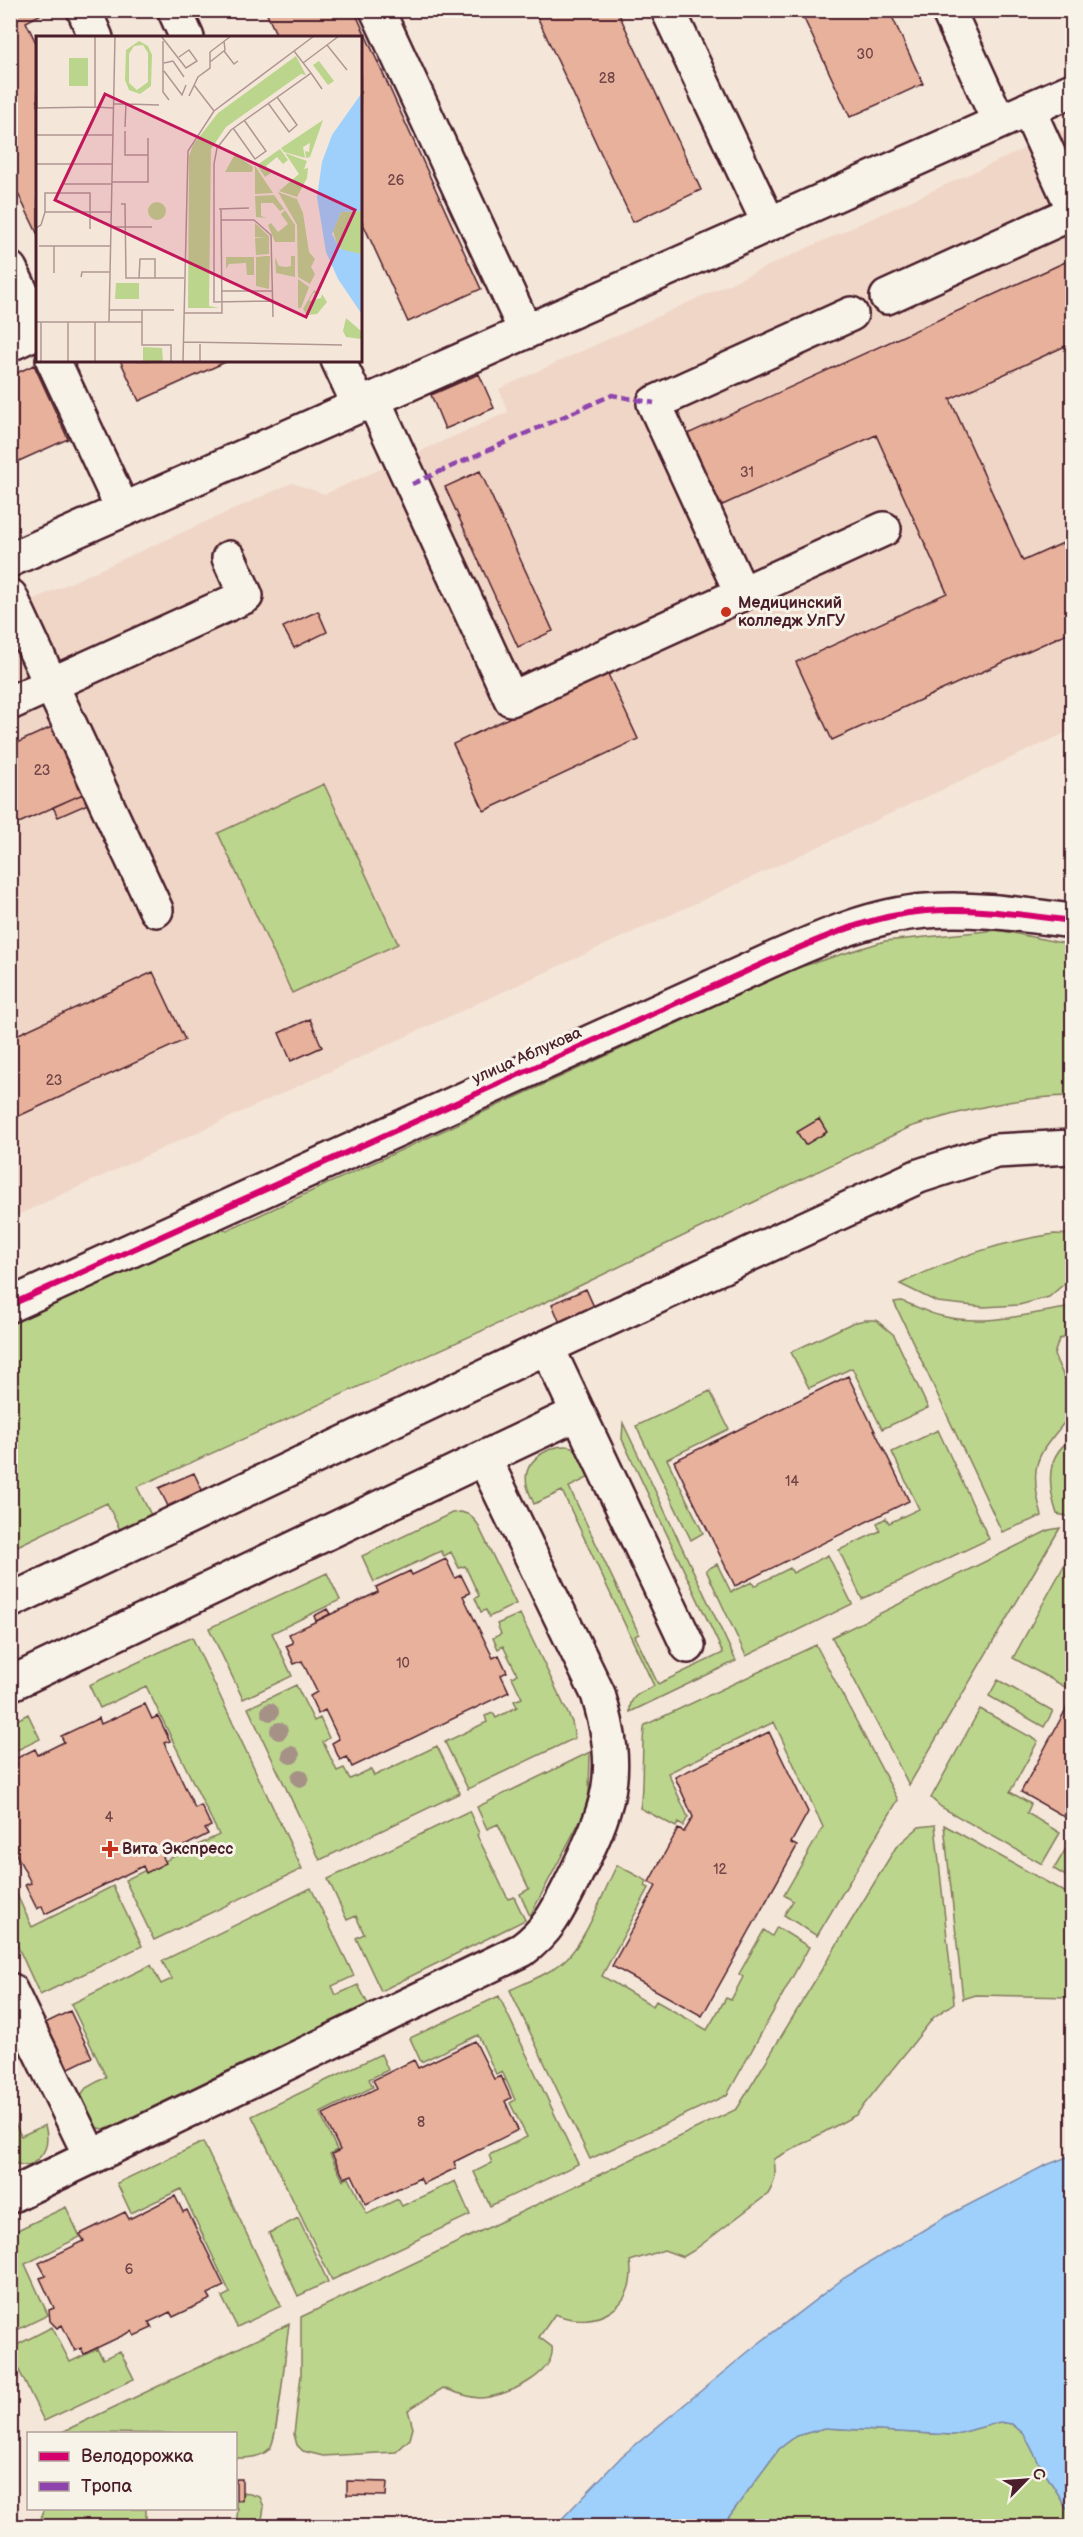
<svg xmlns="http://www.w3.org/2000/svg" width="1083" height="2537" viewBox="0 0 1083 2537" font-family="'Balsamiq Sans',sans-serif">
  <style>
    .built { fill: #f0d6c7 }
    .green { fill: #bbd58d; stroke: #827a5c; stroke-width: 1.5 }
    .water { fill: #9fd0fc; stroke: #7d89a8; stroke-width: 1.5 }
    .building { fill: #e7b19c; stroke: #4a1f2b; stroke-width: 1.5 }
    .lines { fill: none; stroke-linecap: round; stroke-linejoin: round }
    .minor-casing { stroke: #4a1f2b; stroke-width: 38 }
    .minor { stroke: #f7f3e8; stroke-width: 33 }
    .quiet { stroke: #8e44ad; stroke-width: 4.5; stroke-dasharray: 9 4.5; stroke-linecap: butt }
    .cycleway-casing { stroke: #f7f3e8; stroke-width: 10 }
    .cycleway { stroke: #d6006c; stroke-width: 6 }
    .tree { fill: #a69187 }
    .poi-dot { fill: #c8321e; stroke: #f7f3e8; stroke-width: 2 }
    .labels { text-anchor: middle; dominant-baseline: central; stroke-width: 6; stroke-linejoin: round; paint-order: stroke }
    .number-label { font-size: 14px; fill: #714447 }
    .poi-label { font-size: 16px; font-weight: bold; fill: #4a1f2b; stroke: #f7f3e8; text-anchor: start }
    .street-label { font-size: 16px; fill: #4a1f2b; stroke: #f7f3e8 }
    .inset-road { fill: none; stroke: #b09693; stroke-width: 1.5 }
    .view { fill: #c2185b; fill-opacity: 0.15; stroke: #c2185b; stroke-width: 3 }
    .inset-edge { fill: none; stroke: #4a1f2b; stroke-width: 3 }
  </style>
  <rect width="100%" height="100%" fill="#f4e6d9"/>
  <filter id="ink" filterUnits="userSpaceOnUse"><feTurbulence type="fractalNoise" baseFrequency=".0167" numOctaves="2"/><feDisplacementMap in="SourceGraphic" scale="12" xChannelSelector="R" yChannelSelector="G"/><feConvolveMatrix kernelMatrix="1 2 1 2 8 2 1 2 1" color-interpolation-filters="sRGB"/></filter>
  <g filter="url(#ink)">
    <!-- built -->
    <path class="built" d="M1072,127V730L11,1218L10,610L292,483L325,494L508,412L499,389Z"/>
    <!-- green -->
    <path class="green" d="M324,784L398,944L292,993L218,833Z
      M998,930L1072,945V1096C1016,1097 963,1110 910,1127L548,1301L137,1487L152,1517L121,1532L107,1503L11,1549V1320L215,1228L227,1230L797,968L885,941Z
      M1054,1234L1072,1235V1277L1049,1297L1019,1305L984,1307L937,1302L900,1284C954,1258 995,1243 1054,1234Z
      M901,1301C915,1305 927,1313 941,1316C984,1326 1024,1315 1066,1308L1072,1310V1336L1059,1339L1054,1355L1070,1390L1072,1413C1040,1454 1026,1459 1042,1516L1002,1532L894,1302Z
      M865,1320H876L894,1335L928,1408L882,1429L852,1368L809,1388L791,1352L852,1323Z
      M710,1391L729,1429L667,1459L703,1533L691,1540L636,1426Z
      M623,1423L736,1661L630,1712C629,1695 641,1693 654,1686L562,1491L534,1504C530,1494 524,1483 527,1472C532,1453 564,1438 581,1451C588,1455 593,1467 598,1473L569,1487L639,1634L635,1636L658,1684L723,1653L622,1439Z
      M938,1430L989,1539L862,1599L839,1550L880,1531L877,1523L886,1518L889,1523L919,1509L892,1452Z
      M1072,1439V1517L1057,1514C1048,1487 1045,1455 1072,1439Z
      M461,1512L470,1515L477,1523L516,1604L489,1617L486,1610L481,1612L475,1598L479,1596L465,1566L459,1568L451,1552L444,1556L441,1551L374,1582L362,1556L452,1513Z
      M1060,1528L909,1785L832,1637L1049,1530Z
      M1072,1551V1679L1067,1688L1013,1658Z
      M828,1555L852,1604L746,1656L706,1570L717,1564L731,1592L752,1582L754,1586L790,1568L793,1573Z
      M327,1573L340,1600L272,1633L292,1676L243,1699L209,1628Z
      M520,1614L572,1722L575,1738L468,1789L445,1742L487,1722L485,1716L493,1713L496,1718L517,1707L514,1701L522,1698L512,1677L517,1674L503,1646L498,1649L493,1638L501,1634L497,1624Z
      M192,1637L302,1869L154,1940L125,1880L219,1835L146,1686L100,1708L89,1685Z
      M816,1645L898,1800L817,1936L784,1915L793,1901L784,1895L823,1827L774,1722L668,1773L688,1817L683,1826L678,1823L676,1827L640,1808C644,1791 641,1732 645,1725Z
      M998,1680L1053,1711L1044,1727L989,1696Z
      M296,1685L314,1721L320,1718L329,1738L323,1742L337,1771L344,1768L350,1779L371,1769L374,1776L437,1746L460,1793L320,1860L248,1708Z
      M980,1709L1038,1741L1010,1792L1031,1804L1027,1813L1060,1833L1042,1864L941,1807L931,1798Z
      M28,1714L40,1739L11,1753V1723Z
      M590,1752L589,1793L584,1813L530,1916L520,1894L529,1889L498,1824L487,1829L477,1807Z
      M469,1811L479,1833L477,1835L508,1899L514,1897L525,1920L381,1991L356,1938L364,1934L356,1916L347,1920L328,1879Z
      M935,1825L954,2003L934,2017L856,2115L774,2159C776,2173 776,2181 768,2194L693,2251L683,2257L664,2250L630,2261C638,2308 595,2331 555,2314L539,2337L552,2347C556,2375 503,2398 479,2398C466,2397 454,2392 443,2388L408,2410L413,2428L410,2439L396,2452L323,2456L303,2451L297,2445L294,2434L301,2375V2317L737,2109L896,1847L919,1827Z
      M944,1825L1072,1896V1997L976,1995L963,1999Z
      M1072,1838V1880L1054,1869Z
      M617,1865L647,1881L645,1886L649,1888L602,1976L653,2006L656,2001L707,2030L726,1998L731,2000L743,1977L739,1974L764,1930L772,1936L777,1927L809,1947L727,2095L590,2159L510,1990C529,1981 552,1973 567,1958C588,1937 603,1892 617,1865Z
      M11,1882L32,1927L113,1886L142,1946L40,1995L11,1932Z
      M311,1888L354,1976L332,1986L336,1995L358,1985L368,2004L111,2130L91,2127L77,2100L86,2088L106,2077L71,2004L151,1965L161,1984L172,1979L162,1961Z
      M499,1996L578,2164L490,2206L474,2172L492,2163L489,2155L527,2137L510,2103L515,2100L502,2071L496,2074L478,2035L421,2062L410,2038Z
      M381,2054L388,2070L369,2079L373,2087L320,2113L337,2150L330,2154L343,2180L349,2178L367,2214L398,2199L402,2206L455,2181L470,2215L332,2280L252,2116Z
      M11,2115L21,2136L45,2125C50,2144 46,2155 29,2166L11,2163V2142L15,2140L11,2131Z
      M203,2142L281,2306L237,2327L222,2297L230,2293L181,2189L131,2213L117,2183Z
      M66,2207L80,2237L25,2264L48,2315L17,2330L11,2316V2233Z
      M298,2218L328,2282L298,2296L269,2233Z
      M289,2324C286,2344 278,2439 270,2448C262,2458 247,2458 236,2458V2434L60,2433Z
      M52,2327L70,2362L97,2349L103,2359L120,2351L134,2379L44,2421L11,2354V2348Z
      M1000,2422L1012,2424L1024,2434L1040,2465L1072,2516V2526H722L779,2449L796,2436L825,2428L953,2435Z
      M243,2492L260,2497L264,2507L261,2526H236L238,2508L236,2507V2501H242Z
      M45,2509H146V2526H36Z"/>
    <!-- water -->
    <path class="water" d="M1072,2155V2516L1040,2465L1024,2434L1012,2424L1000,2422L953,2435L825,2428L796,2436L779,2449L722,2526H555L622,2456L754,2347L844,2278L945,2217L1044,2166Z"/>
    <!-- building -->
    <path class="building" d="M10,10H49L26,22L38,47V235L10,177Z
      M265,10H354L481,289L408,322L360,217V38H278Z
      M534,10H617L701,190L633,222Z
      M800,10H889L923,84L850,117Z
      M1072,259V343L950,399L1023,561L1072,539V631L832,740L796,662L947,593L876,435L716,508L683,436Z
      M120,360H230L139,401Z
      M34,365L68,439L10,465V376Z
      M479,374L494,408L445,429L431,395Z
      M480,471L553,631L518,647L445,487Z
      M318,611L327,632L294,648L283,627Z
      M607,672L638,739L484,811L453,744Z
      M54,726L85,793L10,827V746Z
      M83,794L88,804L58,817L53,807Z
      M153,972L185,1040L10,1120V1038Z
      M310,1019L322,1047L291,1061L279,1033Z
      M819,1119L827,1132L805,1145L797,1132Z
      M586,1289L594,1307L560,1323L552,1304Z
      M848,1376L909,1501L735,1586L674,1461Z
      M194,1473L202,1490L168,1506L159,1488Z
      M446,1559L455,1578L461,1575L470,1593L463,1596L493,1658L499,1655L507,1672L501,1675L509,1692L352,1767L347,1757L340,1760L332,1743L339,1739L325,1710L318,1714L310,1696L317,1692L302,1661L294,1664L286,1646L293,1643L289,1634L378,1592L376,1587L410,1571L412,1575Z
      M327,1609L330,1614L316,1621L314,1616Z
      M1072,1698V1821L1021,1792Z
      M145,1704L152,1719L158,1716L170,1741L164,1743L195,1808L201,1805L211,1826L205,1829L208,1834L163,1857L166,1863L146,1873L143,1866L45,1914L42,1906L37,1909L25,1885L31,1883L10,1842V1768L17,1764L15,1759L35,1749L38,1755L64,1742L61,1736L99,1718L101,1724Z
      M769,1732L808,1812L791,1843L797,1846L702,2016L612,1966L656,1886L649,1882L678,1829L684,1832L693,1817L675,1777Z
      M70,2011L92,2057L63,2071L41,2025Z
      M475,2041L494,2079L501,2076L511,2098L505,2101L518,2130L454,2162L456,2168L423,2184L420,2178L366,2204L352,2175L344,2178L332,2154L340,2150L323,2114L377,2088L373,2080L414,2060L418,2068Z
      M175,2196L183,2212L187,2210L224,2286L208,2294L211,2299L173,2317L170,2312L160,2317L149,2322L152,2328L134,2336L132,2331L84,2354L81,2348L75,2351L62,2325L57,2328L50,2321L49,2310L54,2308L40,2278L46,2276L39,2263L84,2241L80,2234L125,2212L129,2219Z
      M236,2479H242V2500H236Z
      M347,2481L387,2482L386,2496L347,2495Z"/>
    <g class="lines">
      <!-- minor casing -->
      <g class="minor-casing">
        <path id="minor" d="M84,10L96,38
          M377,10L526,332
          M668,10L769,224
          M948,10L999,122
          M175,11L187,38
          M1028,109L1072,206
          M10,269L38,326
          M887,297L1072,213
          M10,344L38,331
          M53,360L123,510
          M338,360L359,405
          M373,399L511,699L884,529
          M10,560L1072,90
          M742,594L654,403L851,314
          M10,596L156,910
          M10,703L246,596L229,558
          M10,1305L769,961C819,939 871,915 926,911C975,907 1024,915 1072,921
          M547,1347L688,1646
          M10,1601L547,1347L919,1176L996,1151L1072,1147
          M10,1684L578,1413
          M10,1990L91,2157
          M10,2196L522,1950C549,1930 558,1910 573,1880C609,1807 623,1776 598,1694L484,1458"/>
      </g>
      <!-- minor -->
      <use href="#minor" class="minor"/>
      <!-- quiet -->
      <path class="quiet" d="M412,484L612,395L654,403"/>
      <!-- cycleway casing -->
      <g class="cycleway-casing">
        <path id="cycleway" d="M10,1305L769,961C819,939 871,915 926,911C975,907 1024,915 1072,921"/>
      </g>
      <!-- cycleway -->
      <use href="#cycleway" class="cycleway"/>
    </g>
    <!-- trees -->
    <g class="tree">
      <circle cx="270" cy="1712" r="9"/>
      <circle cx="279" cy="1731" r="9"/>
      <circle cx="291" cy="1755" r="9"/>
      <circle cx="300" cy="1778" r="9"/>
    </g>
  </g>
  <!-- markers -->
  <g class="poi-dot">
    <circle cx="726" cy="612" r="6"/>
    <path d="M107 1840h6v6h6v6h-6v6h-6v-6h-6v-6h6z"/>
  </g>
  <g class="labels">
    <!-- number labels -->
    <g class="number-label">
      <text x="865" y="54">30</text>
      <text x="607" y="78">28</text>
      <text x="396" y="180">26</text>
      <text x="747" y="472">31</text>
      <text x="42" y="770">23</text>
      <text x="54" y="1080">23</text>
      <text x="792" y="1481">14</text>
      <text x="403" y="1663">10</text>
      <text x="109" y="1817">4</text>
      <text x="720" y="1869">12</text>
      <text x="421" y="2122">8</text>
      <text x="129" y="2269">6</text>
    </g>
    <!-- poi labels -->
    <g class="poi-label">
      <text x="738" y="603">Медицинский<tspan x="738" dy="18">колледж УлГУ</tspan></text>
      <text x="122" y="1849">Вита Экспресс</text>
    </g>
    <!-- street labels -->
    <g class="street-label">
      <text transform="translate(527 1056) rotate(-24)">улица Аблукова</text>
    </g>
  </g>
  <!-- overview -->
  <g transform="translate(36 36)">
    <rect width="326" height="326" fill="#f4e6d9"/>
    <path d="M103,5L112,10L116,19L115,50L104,58L93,54L89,44L90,14ZM107,9L112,17V46L101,54L93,47V18L98,10ZM260,20L270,39L265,38L190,91L175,113L173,270L183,272H152L153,120L157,109L182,77ZM33,22H52V50H33ZM283,25L298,45L292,49L277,29ZM287,84L274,121L270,122L269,115L273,116L274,107L267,111L269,122L248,116L245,112ZM244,113L252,124L247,128L241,121L230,130L235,137L229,141L221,129ZM249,117L271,125L268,133L272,132L271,142L261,161L243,155L263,138ZM199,118L217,131L216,136H189ZM219,130L237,157L219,158ZM242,156L261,163L267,177L273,216L279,223L275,231L279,238L274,248L262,241L261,189ZM238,159L248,173L244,175L237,167H225V180L231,182L220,181L219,160ZM112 175a9 9 0 1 1 18 0a9 9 0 1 1-18 0ZM249,174L259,189V206H239L232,189L235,187L242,196L252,188L245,178ZM325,175V218L309,216L302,211L297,195L305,176ZM219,187L233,200V218L220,219L219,202L230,201H219ZM230,220H234L233,253L220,250V221ZM255,220H259V241L240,237L239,221L243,230L250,231L255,230ZM190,221H218V239H211L210,227L193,228L190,233ZM262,243L273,251L265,272H262ZM80,247H103V263H79ZM278,254L285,258L277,257L273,265L285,262L286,258L291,266L281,278L271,279L267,273ZM310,282L325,295V303L310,301L307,295ZM107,311L126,312L127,325H107Z" fill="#bbd58d" fill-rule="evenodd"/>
    <path d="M325,58V175L305,176L296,198L304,213L325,218V277L302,243L290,216L281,161L286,126L296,99Z" fill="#9fd0fc"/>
    <path class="inset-road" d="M1,0V72M125,0L150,32L161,25L153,14L143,21M127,5V56L133,64M291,9L311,34M188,15L198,28L202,25M174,26V16L195,0M128,27L137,25L148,41M267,27L303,0M128,35L146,59L150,49M275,37L286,53M158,49L178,75M153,60L162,41L174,32V26L189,14L188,5M232,67L253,96L261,89L241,61M77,68H90L89,91M90,68L123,69M59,71L77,72M0,72L59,71V0M197,92L219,123L230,115L208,84M89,95V119H112M0,99H77M0,128H76M76,146H112V102M28,148H76M85,168H89L90,242H148M183,173L213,172M185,184H218L235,199L237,281M75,191H116M0,192L5,189L9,176M54,193V157H9V176H75M3,210H74M18,210V237M45,241L46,236H74M103,242L104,223H119V242M186,255H236M236,265L178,266V128L181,112L195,94L275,37L258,15M73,274H106V309H135V325M106,274H138M148,277H186L185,173M0,286H106M32,286V325M59,286V325M73,286L79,0M148,306L306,309M164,306V325M5,325V286M147,325L152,115L178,75L278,0"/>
    <path class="view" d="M69,58L319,174L270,281L19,164Z"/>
    <rect width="326" height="326" class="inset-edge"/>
  </g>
  <!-- margin -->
  <rect width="1083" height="2537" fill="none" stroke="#f7f3e8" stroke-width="36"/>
  <rect x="18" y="18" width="1047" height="2501" fill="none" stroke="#4a1f2b" stroke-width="2" filter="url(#ink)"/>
  <!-- legend -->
  <rect x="27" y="2432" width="210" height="78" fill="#f7f3e8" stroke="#b29e9c" stroke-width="1.5"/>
  <rect x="39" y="2452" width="30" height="9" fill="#d6006c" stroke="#b29e9c" stroke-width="1.5"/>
  <text x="81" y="2462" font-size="18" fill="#4a1f2b">Велодорожка</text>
  <rect x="39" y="2482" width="30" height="9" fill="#8e44ad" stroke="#b29e9c" stroke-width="1.5"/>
  <text x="81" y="2492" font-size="18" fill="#4a1f2b">Тропа</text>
  <!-- north arrow -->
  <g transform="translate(1026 2480) rotate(65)" stroke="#f7f3e8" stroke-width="4.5" paint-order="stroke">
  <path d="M0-4.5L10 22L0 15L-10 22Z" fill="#4a1f2b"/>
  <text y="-9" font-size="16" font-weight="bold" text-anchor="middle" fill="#4a1f2b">С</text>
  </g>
</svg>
